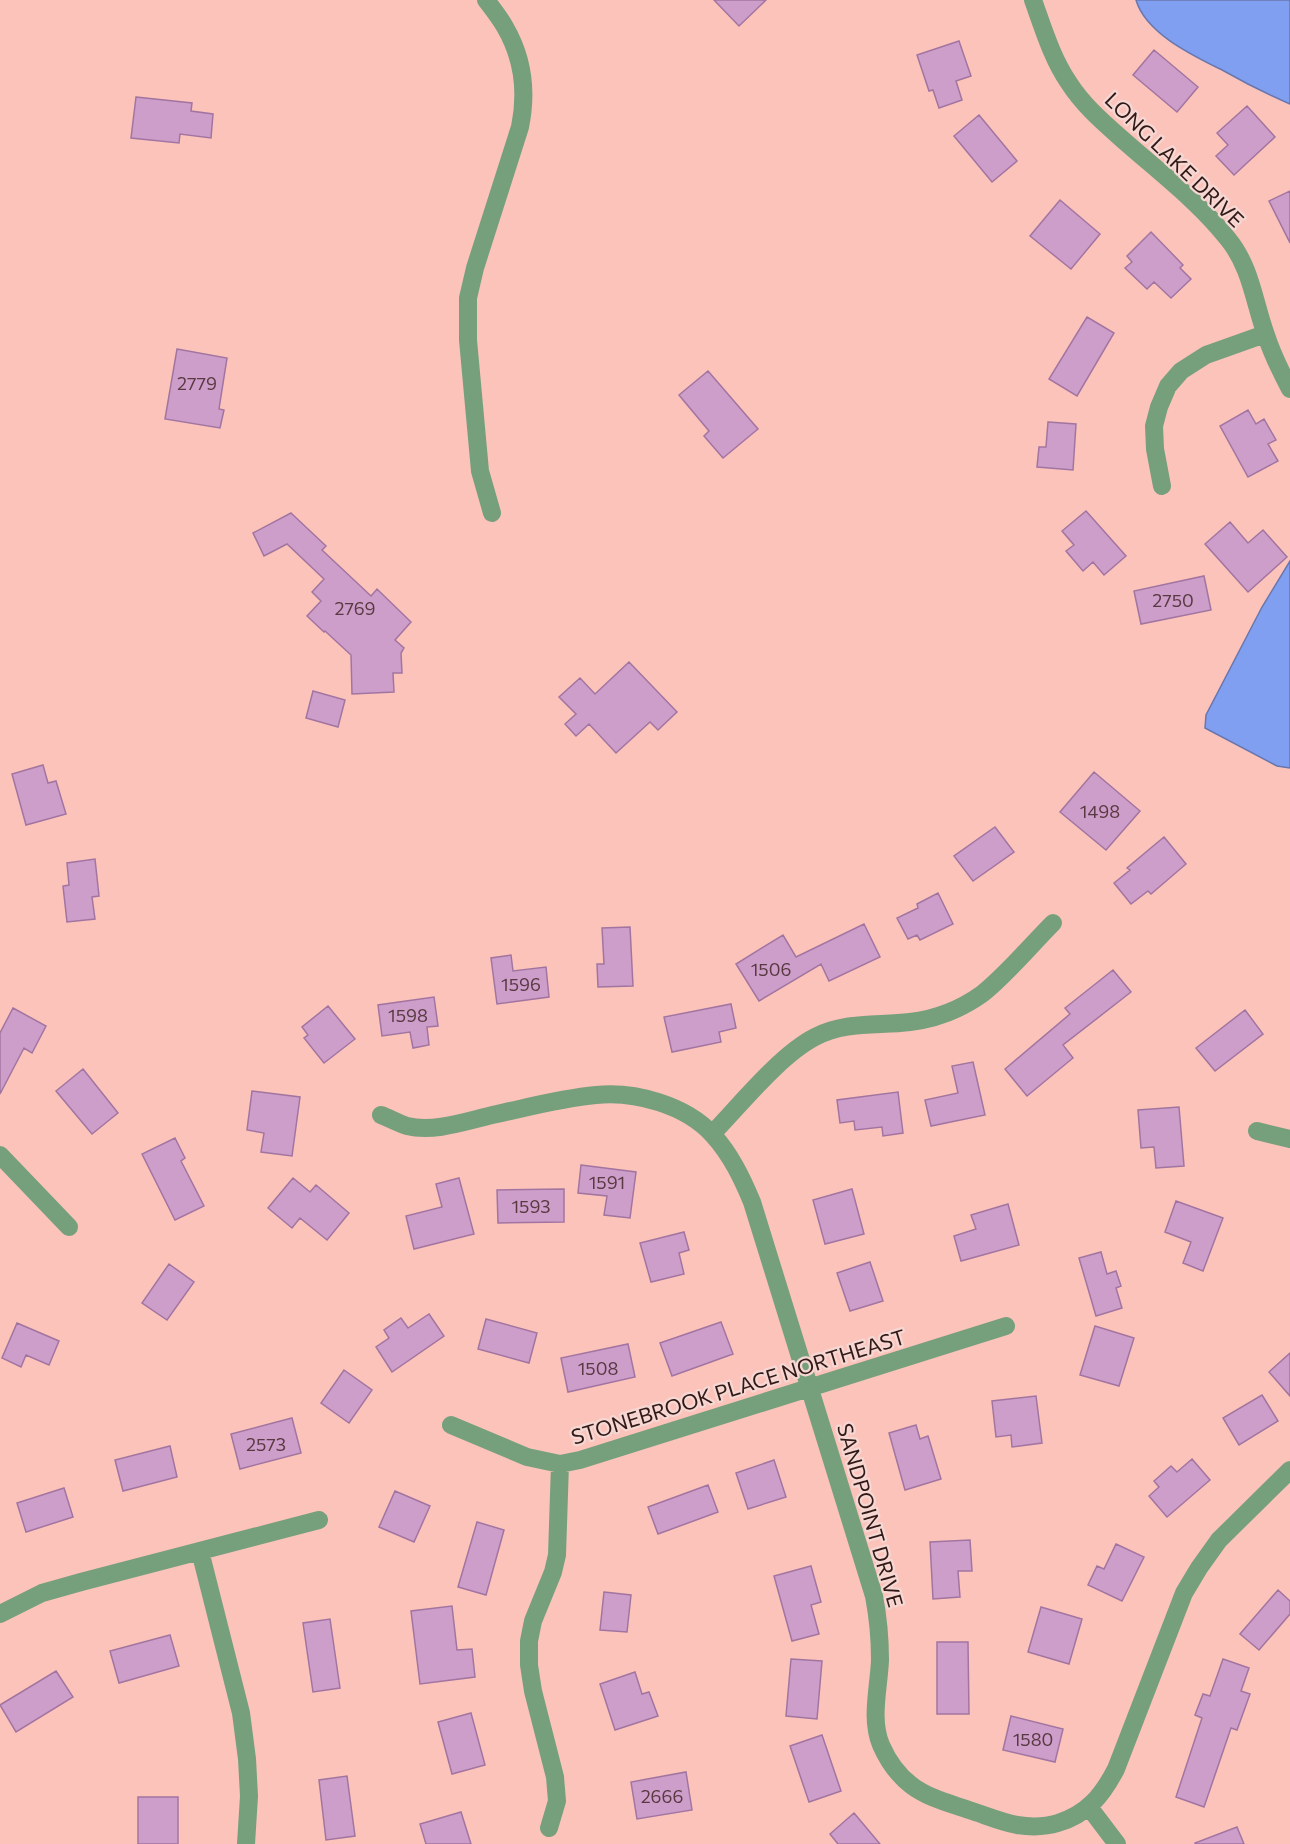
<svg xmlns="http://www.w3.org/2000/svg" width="1290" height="1844" viewBox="0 0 1290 1844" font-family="Commissioner,sans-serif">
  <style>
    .water { fill: #819ff0; stroke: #6977ae; stroke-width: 1.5 }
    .building { fill: #ce9ecb; stroke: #a275a0; stroke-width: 1.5 }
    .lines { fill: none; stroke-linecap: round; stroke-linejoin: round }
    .street { stroke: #76a07c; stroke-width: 18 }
    .labels { text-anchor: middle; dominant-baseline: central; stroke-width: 4.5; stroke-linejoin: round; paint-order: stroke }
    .number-label { font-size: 18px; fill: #593a42 }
    .street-label { font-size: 21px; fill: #321915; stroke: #f5d8d4 }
  </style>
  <rect width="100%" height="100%" fill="#fcc3bb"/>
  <!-- water -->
  <path class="water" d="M1136,0H1290V104C1267,94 1245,83 1224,71C1194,56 1146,34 1136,0Z
    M1290,561V768L1277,766L1205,728L1206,715L1262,607Z"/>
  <!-- building -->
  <path class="building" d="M714,0H766L739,26Z
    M959,41L971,76L956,81L962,100L939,108L933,90L929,91L917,55Z
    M1154,50L1198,87L1177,112L1133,75Z
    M136,97L192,103L191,111L213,114L211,138L180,134L179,143L131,138Z
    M1247,106L1275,137L1234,175L1216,156L1228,145L1217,133Z
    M979,115L1017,161L992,182L954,136Z
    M1290,191V243L1269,201Z
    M1060,200L1100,234L1071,269L1030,236Z
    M1151,232L1183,265L1180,268L1191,279L1171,298L1154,282L1147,289L1125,268L1132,262L1127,256Z
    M1087,317L1114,333L1077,396L1049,379Z
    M177,349L227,358L219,409L224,410L220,428L165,419Z
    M708,371L758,429L723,458L704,436L709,431L679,395Z
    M1248,410L1256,424L1264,419L1276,440L1268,444L1278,461L1248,477L1220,426Z
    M1048,422L1076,424L1073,470L1037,467L1039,447H1046Z
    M1086,511L1126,556L1104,575L1093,562L1083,571L1066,551L1074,545L1062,531Z
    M291,513L326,546L322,550L371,596L377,589L411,622L395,640L404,648L401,653L402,673H393L394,692L352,694L351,655L325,631L324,632L307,616L321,601L312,592L324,579L287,544L264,556L253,533Z
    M1230,522L1248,543L1263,530L1287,557L1248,592L1205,544Z
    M1204,576L1211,610L1141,624L1134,591Z
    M629,662L677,712L658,730L650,722L616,753L589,724L576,736L565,724L576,714L559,697L580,678L595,694Z
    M313,691L345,700L338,727L306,718Z
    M43,765L48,783L56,781L66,814L26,825L12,774Z
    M1094,772L1140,811L1106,850L1060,812Z
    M995,827L1014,852L973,881L954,856Z
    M1164,837L1186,864L1151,894L1148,891L1131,904L1114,883L1130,870L1127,868Z
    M95,859L99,896L92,897L95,919L67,922L63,886L69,885L67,863Z
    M938,893L953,924L920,940L917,935L908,939L897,918L918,908L917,904Z
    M864,924L880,957L829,981L821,964L759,1001L736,964L783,935L796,957Z
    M630,927L633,986L598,987L597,964H604L602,928Z
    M511,955L513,971L546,967L549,997L497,1004L491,958Z
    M1113,970L1131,992L1063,1045L1073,1058L1027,1096L1005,1069L1070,1014L1065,1008Z
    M434,997L438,1026L427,1027L429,1045L413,1048L410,1032L382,1036L378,1005Z
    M731,1004L736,1028L719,1032L721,1042L672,1052L664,1017Z
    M328,1006L355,1039L324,1063L304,1038L308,1035L302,1027Z
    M13,1008L46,1026L32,1053L24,1048L0,1094V1033Z
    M1245,1010L1263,1034L1215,1071L1196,1048Z
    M973,1062L985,1115L931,1126L925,1100L958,1093L952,1066Z
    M83,1069L118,1113L92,1134L56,1091Z
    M252,1091L300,1097L292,1156L261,1152L264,1133L247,1130Z
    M898,1092L903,1133L883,1136L882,1127L855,1130L854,1121L840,1123L837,1100Z
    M1179,1107L1184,1166L1156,1168L1154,1147L1141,1148L1138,1110Z
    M175,1138L185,1158L181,1161L204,1206L175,1220L142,1154Z
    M581,1165L636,1172L630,1218L604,1215L607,1196L578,1193Z
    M293,1178L310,1192L316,1185L349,1213L327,1240L300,1218L292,1228L268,1208Z
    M459,1178L474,1234L414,1249L406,1216L442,1207L436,1184Z
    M564,1189V1222L498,1223L497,1190Z
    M852,1189L864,1234L825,1244L813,1200Z
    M1176,1201L1223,1218L1203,1271L1183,1263L1191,1242L1165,1232Z
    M1008,1204L1019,1245L961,1261L954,1236L976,1229L971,1215Z
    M684,1232L689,1250L679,1253L684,1274L651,1282L640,1243Z
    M1101,1252L1107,1274L1116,1271L1121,1286L1116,1288L1122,1308L1096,1316L1079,1258Z
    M870,1262L883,1301L850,1311L837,1273Z
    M169,1264L194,1282L167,1320L142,1303Z
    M429,1314L444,1336L392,1372L376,1347L389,1338L384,1330L401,1318L408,1328Z
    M486,1319L537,1333L529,1363L478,1349Z
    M721,1322L733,1354L672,1376L660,1343Z
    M17,1323L59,1341L49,1365L26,1355L21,1367L2,1358Z
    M1095,1326L1134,1338L1119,1386L1080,1375Z
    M628,1344L635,1377L568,1392L561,1358Z
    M1290,1353V1396L1269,1372Z
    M344,1370L372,1390L349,1423L321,1403Z
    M1262,1395L1278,1421L1239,1445L1223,1418Z
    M1036,1396L1042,1443L1012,1447L1011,1435L996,1437L992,1401Z
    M292,1418L301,1453L240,1469L231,1434Z
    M916,1425L920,1439L928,1436L941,1479L905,1490L889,1433Z
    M170,1446L177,1477L123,1491L115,1460Z
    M1192,1459L1210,1480L1167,1517L1149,1496L1159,1487L1154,1481L1171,1466L1177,1472Z
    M774,1460L786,1497L748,1509L736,1473Z
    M708,1485L718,1512L658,1534L648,1507Z
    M64,1488L73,1517L26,1532L17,1503Z
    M395,1491L430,1506L414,1542L379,1527Z
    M477,1522L504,1530L486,1595L458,1587Z
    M970,1540L972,1571H958L960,1597L933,1599L930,1542Z
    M1116,1544L1144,1557L1122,1601L1088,1585L1097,1566L1104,1569Z
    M811,1566L821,1602L811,1605L819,1634L792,1641L774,1576Z
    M1278,1590L1290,1601V1614L1259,1650L1240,1634Z
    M604,1592L631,1595L627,1632L600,1630Z
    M452,1606L457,1650L472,1649L475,1677L420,1684L411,1611Z
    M1041,1607L1082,1619L1069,1664L1028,1652Z
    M330,1619L340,1688L313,1692L303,1623Z
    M170,1635L179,1666L119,1683L110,1651Z
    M937,1642H968L969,1714H937Z
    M791,1659L822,1661L817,1719L786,1716Z
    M1223,1659L1249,1668L1241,1691L1250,1694L1237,1730L1231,1728L1204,1807L1176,1797L1202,1718L1195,1715L1203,1694L1210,1696Z
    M56,1671L73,1697L16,1732L0,1705Z
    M635,1672L642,1694L649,1692L658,1716L615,1730L600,1684Z
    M471,1713L485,1765L452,1774L438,1722Z
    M1011,1716L1063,1729L1055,1762L1003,1750Z
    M822,1735L841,1791L809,1802L790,1746Z
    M686,1772L692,1810L637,1819L631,1782Z
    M347,1776L355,1836L326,1840L319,1780Z
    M138,1797H178V1844H138Z
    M461,1812L471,1844H426L420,1824Z
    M854,1813L880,1844H838L830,1834Z
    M1237,1827L1244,1844H1195V1843Z"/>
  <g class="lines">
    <!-- street -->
    <path class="street" d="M486,0C493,9 500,18 505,27C523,58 527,93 520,127L475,268L468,298V340L480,471L492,513
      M1033,0C1043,28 1052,58 1069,83C1083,105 1103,122 1122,139C1158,171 1198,201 1228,239C1251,267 1254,302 1266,335C1272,354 1281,372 1290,389
      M1162,486L1155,449L1154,426L1159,407L1168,386L1181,371L1206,355L1265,334
      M381,1115C389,1118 398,1123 407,1126C435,1133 469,1120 497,1114C529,1107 562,1098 596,1095C635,1091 686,1105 713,1135C731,1155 742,1178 752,1202L874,1596C878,1617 880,1638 880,1660C879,1687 870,1719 881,1745C888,1761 898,1775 911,1785C928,1798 949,1803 969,1810C985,1815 1001,1822 1017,1825C1030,1827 1045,1827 1058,1823C1087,1814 1102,1796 1116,1769L1184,1593L1199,1568L1219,1540L1290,1470
      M1257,1131L1290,1139
      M712,1134C741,1104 780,1055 815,1037C845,1021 878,1026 910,1022C935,1019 961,1009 982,994C1006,975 1031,945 1053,923
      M0,1155L69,1227
      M451,1425L527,1457L560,1464L580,1460L1006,1326
      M200,1551L241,1713L247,1759L249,1796L246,1844
      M0,1614L42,1593L81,1582L319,1520
      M1089,1807L1117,1844
      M549,1828L557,1801L555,1777L533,1691L529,1665V1641L533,1621L553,1572L557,1555L560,1464"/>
  </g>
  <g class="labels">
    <!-- number labels -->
    <g class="number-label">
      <text x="197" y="383">2779</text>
      <text x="1173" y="600">2750</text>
      <text x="355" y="608">2769</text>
      <text x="1100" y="811">1498</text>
      <text x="771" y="969">1506</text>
      <text x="521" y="984">1596</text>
      <text x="408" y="1015">1598</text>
      <text x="607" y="1182">1591</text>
      <text x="531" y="1206">1593</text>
      <text x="598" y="1368">1508</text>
      <text x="266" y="1444">2573</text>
      <text x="1033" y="1739">1580</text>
      <text x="662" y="1796">2666</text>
    </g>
    <!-- street labels -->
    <g class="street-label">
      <text transform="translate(1175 159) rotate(44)">LONG LAKE DRIVE</text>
      <text transform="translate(738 1386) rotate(-17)">STONEBROOK PLACE NORTHEAST</text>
      <text transform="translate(871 1515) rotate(74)">SANDPOINT DRIVE</text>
    </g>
  </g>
</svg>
